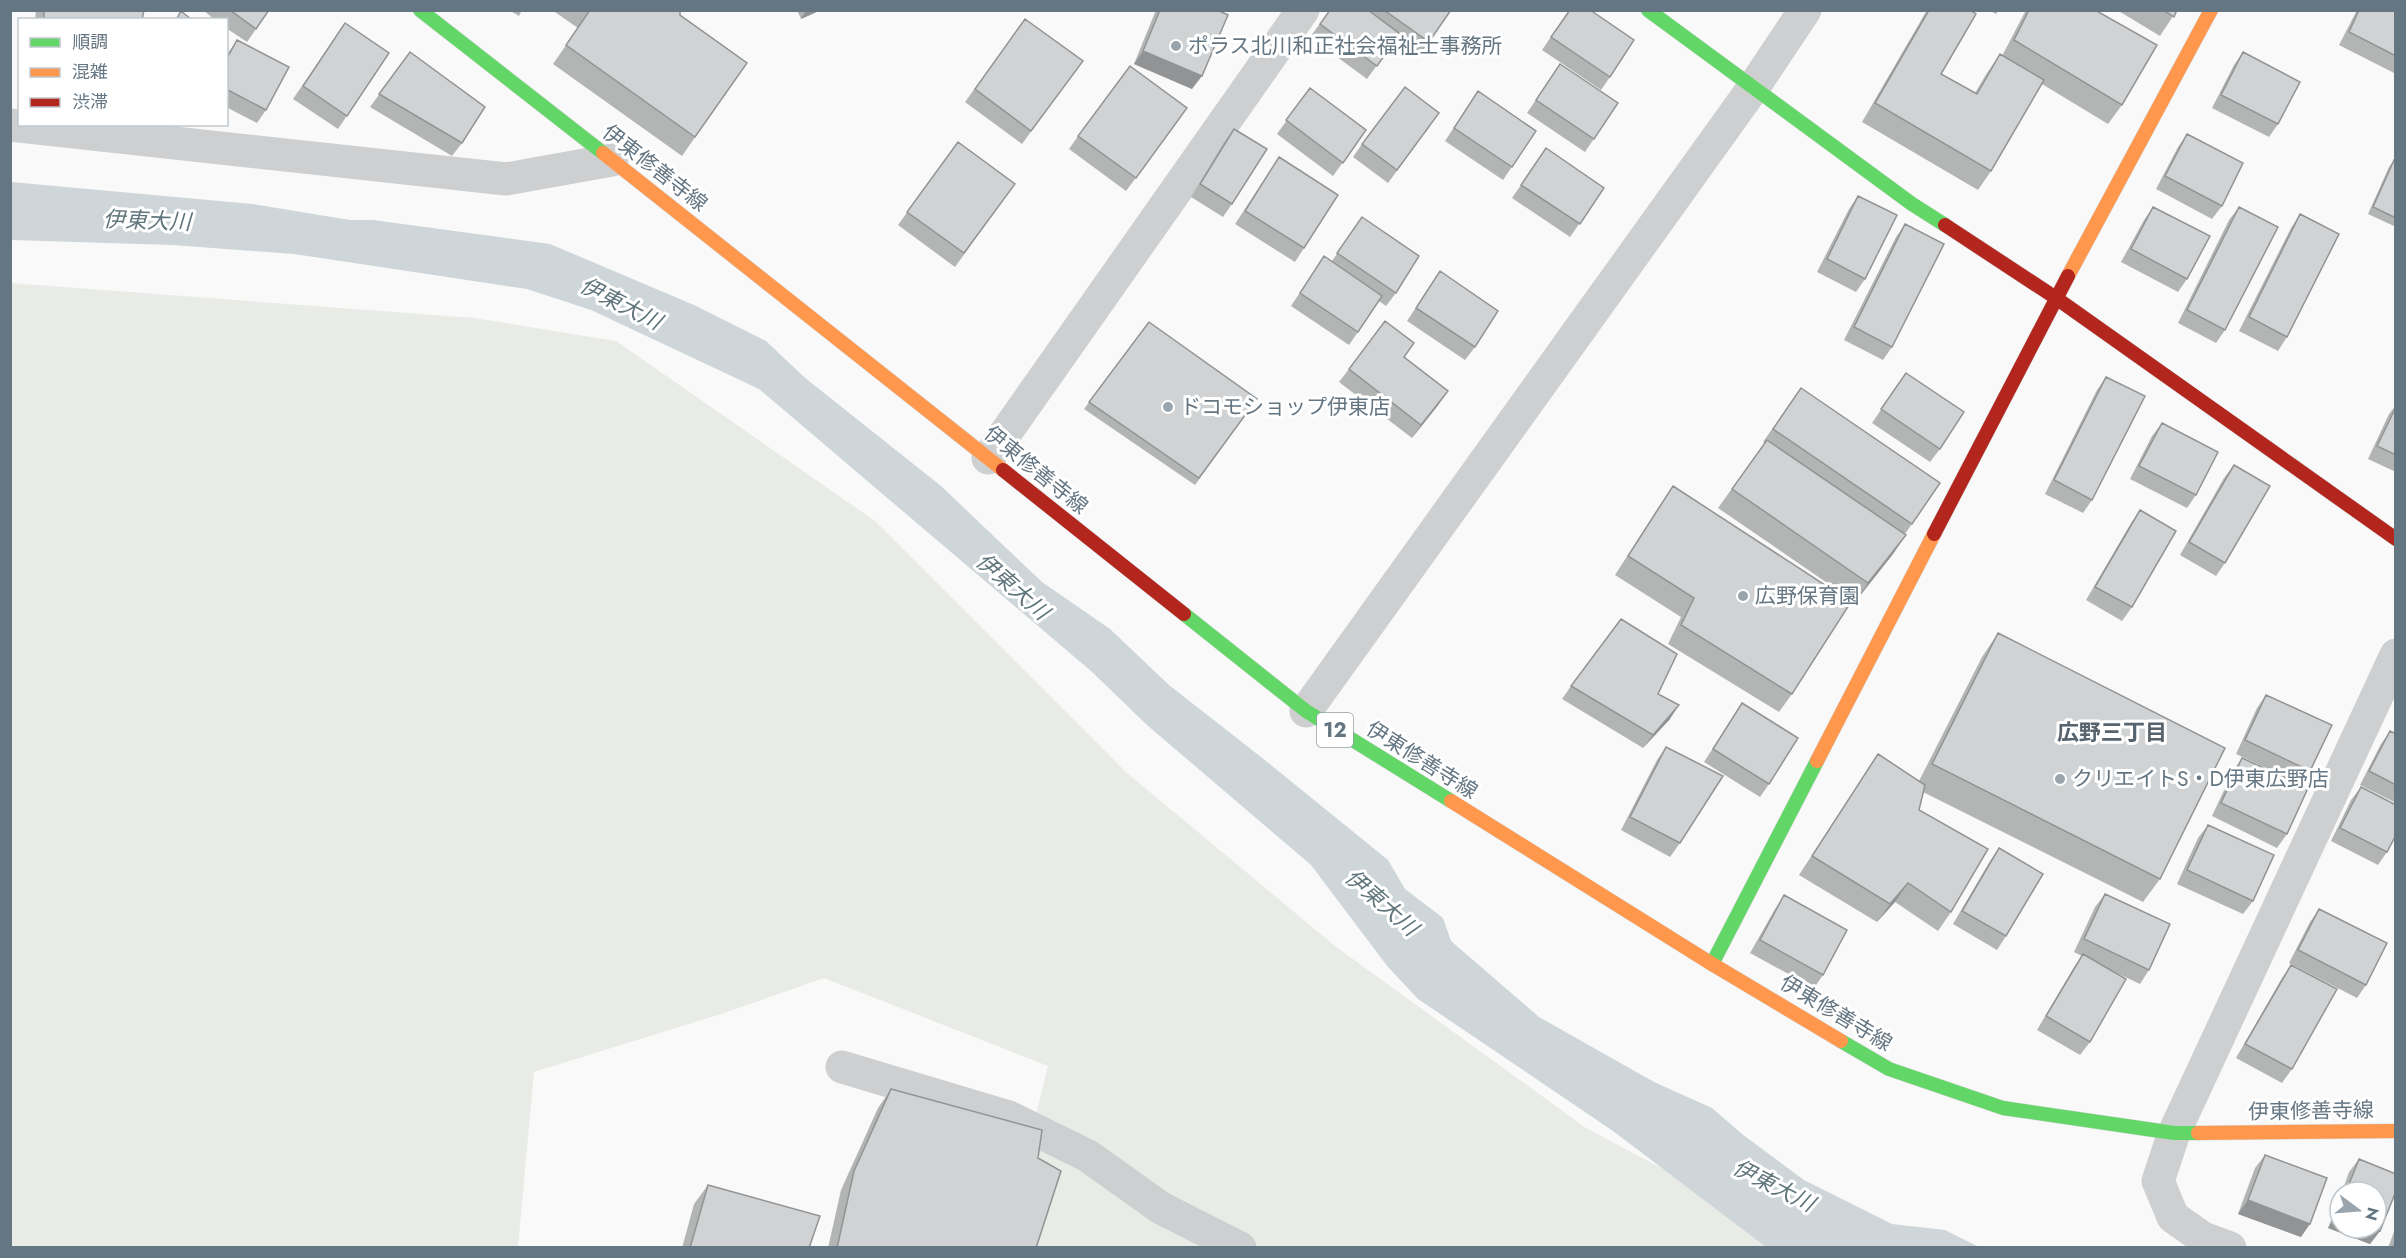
<svg xmlns="http://www.w3.org/2000/svg" width="2406" height="1258" viewBox="0 0 2406 1258" font-family="Jost,'Noto Sans JP',sans-serif">
  <style>
    .green { fill: #e8ebe6 }
    .water { fill: #ced6d9 }
    .lines { fill: none; stroke-linecap: round; stroke-linejoin: round }
    .fast-casing { stroke: #d5d6d7; stroke-width: 15 }
    .slow-casing { stroke: #d5d6d7; stroke-width: 15 }
    .jam-casing { stroke: #d5d6d7; stroke-width: 15 }
    .street { stroke: #cecfd0; stroke-width: 33 }
    .fast { stroke: #63d668; stroke-width: 14 }
    .slow { stroke: #ff974d; stroke-width: 14 }
    .jam { stroke: #b3261e; stroke-width: 14 }
    .wall { fill: #b3b5b5 }
    .shaded-wall { fill: #929394 }
    .building { fill: #d0d2d3; stroke: #929394; stroke-width: 1.5 }
    .poi-dot { fill: #99a4ac; stroke: #fff; stroke-width: 2 }
    .labels { text-anchor: middle; dominant-baseline: central; stroke-width: 6; stroke-linejoin: round; paint-order: stroke }
    .shield { fill: #fff; stroke: #939fa8; stroke-width: 1.5 }
    .shield-label { font-size: 20px; font-weight: bold; fill: #657683 }
    .poi-label { font-size: 21px; fill: #657683; stroke: #fff; text-anchor: start }
    .street-label { font-size: 21px; fill: #657683; stroke: #fff }
    .water-label { font-size: 22px; font-style: italic; fill: #60757c; stroke: #fff }
    .neighbourhood-label { font-size: 22px; font-weight: bold; fill: #57646e; stroke: #fff }
  </style>
  <rect width="100%" height="100%" fill="#f9f9f9"/>
  <!-- green -->
  <path class="green" d="M10,283L474,318L616,341L875,521L1127,773L1335,946L1586,1128L1809,1247H1003L1048,1066L824,978L724,1013L534,1072L518,1247H11Z"/>
  <!-- water -->
  <path class="water" d="M11,182L252,204L350,220H373L550,244L694,305L766,341L804,377L941,486L1042,582L1110,629L1169,685L1266,761L1388,860L1405,889L1443,918L1451,941L1539,1017L1654,1082L1712,1108L1742,1134L1804,1180L1892,1224L1945,1230L1979,1247H1766L1613,1131L1418,999L1388,967L1311,865L1147,725L1091,671L759,389L591,310L527,289L294,254L172,245L11,240Z"/>
  <g class="lines">
    <!-- fast casing -->
    <g class="fast-casing">
      <path id="fast" d="M420,10L603,153
        M1648,10L1912,204L1945,225
        M1184,614L1306,711L1451,801
        M1712,964L1817,761
        M1841,1041L1889,1069L2003,1108L2174,1133H2198"/>
    </g>
    <!-- slow casing -->
    <g class="slow-casing">
      <path id="slow" d="M603,153L1003,470
        M2068,276L2211,10
        M1817,761L1934,534
        M1451,801L1712,964L1841,1041
        M2198,1133L2396,1131"/>
    </g>
    <!-- jam casing -->
    <g class="jam-casing">
      <path id="jam" d="M1945,225L2056,298L2396,539
        M1003,470L1184,614
        M1934,534L2068,276"/>
    </g>
    <!-- street -->
    <path class="street" d="M10,125L506,179L612,160
      M988,458L1303,10
      M1306,711L1753,88L1805,10
      M842,1067L1009,1117L1088,1156L1161,1208L1240,1248
      M2230,1248L2203,1238L2173,1217L2158,1181L2174,1133L2396,655"/>
    <!-- fast -->
    <use href="#fast" class="fast"/>
    <!-- slow -->
    <use href="#slow" class="slow"/>
    <!-- jam -->
    <use href="#jam" class="jam"/>
  </g>
  <!-- wall -->
  <path class="wall" d="M36,10H144L142,20H35Z
    M203,10H269L247,42L226,28V20H215Z
    M509,10H522L519,16Z
    M552,10H680V15L747,63L682,156L553,64L578,28Z
    M797,10H821L801,19Z
    M1156,10H1217L1192,89L1134,64Z
    M1330,10H1451L1420,55L1396,39L1367,79L1310,37Z
    M1569,10L1610,77L1601,90L1542,50Z
    M1927,10H1970L1941,74L1975,93L1987,73L2000,54L2002,56L2026,10H2095L2122,105L2108,124L2042,84L1991,171L1978,190L1862,122Z
    M1989,10H1999L1996,14Z
    M2117,10H2177L2160,36Z
    M2357,10H2396V74L2339,45Z
    M1025,19L1073,74L1022,144L965,102Z
    M345,23L389,53L338,129L293,99Z
    M237,40L266,110L257,123L226,107V56Z
    M410,52L462,143L452,156L370,107Z
    M2243,52L2278,124L2269,137L2212,108L2234,65Z
    M1560,64L1618,103L1585,152L1527,113Z
    M1310,88L1366,130L1333,176L1277,134Z
    M1478,91L1536,131L1503,180L1445,141Z
    M1178,121L1126,191L1069,149L1078,136Z
    M1430,126L1388,183L1353,157L1362,144Z
    M1234,129L1232,204L1223,217L1191,197L1224,142Z
    M2187,134L2222,206L2212,219L2156,189L2178,147Z
    M958,142L1015,184L955,267L898,225Z
    M1546,148L1604,188L1570,237L1512,198Z
    M1279,157L1304,248L1295,262L1235,224Z
    M2394,160L2396,161V227L2368,214L2389,167Z
    M1858,196L1865,279L1856,292L1817,272L1849,209Z
    M2153,207L2187,279L2178,292L2121,262L2144,220Z
    M2239,207L2225,330L2216,343L2178,323L2229,220Z
    M2300,214L2287,337L2278,351L2239,331L2291,228Z
    M1362,217L1396,293L1386,306L1379,301L1349,345L1291,306L1324,256L1332,261Z
    M1905,224L1892,347L1883,360L1844,340L1896,237Z
    M1440,271L1475,347L1465,360L1407,321Z
    M1149,322L1257,399L1195,485L1084,409Z
    M1405,357L1439,404L1412,438L1339,382L1349,369Z
    M1906,373L1940,449L1930,462L1872,423Z
    M2106,377L2092,500L2083,513L2045,494L2097,390Z
    M1801,388L1940,483L1905,534L1893,554L1855,602L1718,508L1765,443L1763,442Z
    M2396,405V472L2368,459L2389,414Z
    M2162,423L2196,495L2187,508L2130,479L2152,436Z
    M2234,465L2225,563L2216,576L2180,555L2224,478Z
    M1673,486L1792,694L1779,712L1668,644L1681,617L1615,575L1660,505Z
    M2140,510L2132,607L2122,621L2086,600L2131,523Z
    M1998,633L2160,879L2143,902L1923,792L1919,810L1951,912L1938,931L1895,902L1877,922L1799,875L1878,754L1919,781L1982,657Z
    M1571,686L1658,694L1670,719L1643,748L1562,699Z
    M2266,695L2310,771L2301,784L2236,754L2257,708Z
    M1742,703L1769,784L1760,797L1704,762Z
    M2390,731L2396,734V803L2360,785L2381,744Z
    M1666,747L1680,843L1670,857L1621,830L1657,760Z
    M2242,758L2287,834L2277,848L2212,816L2233,771Z
    M2361,787L2387,852L2378,865L2331,841L2351,800Z
    M2208,825L2253,901L2243,914L2177,884L2198,838Z
    M1999,848L2006,936L1997,950L1953,924L1990,861Z
    M2105,894L2149,970L2140,984L2106,968L2090,1042L2080,1055L2037,1030L2074,967L2082,956L2074,952L2095,907Z
    M1784,895L1823,975L1814,988L1750,953L1775,909Z
    M2319,909L2366,985L2357,998L2289,963L2310,922Z
    M2291,965L2292,1069L2282,1083L2236,1058L2282,978Z
    M891,1089L1038,1158L1036,1248H828L841,1190L878,1108Z
    M2265,1155L2301,1237L2238,1214L2255,1168Z
    M2359,1159L2396,1174V1191L2380,1231L2370,1244L2328,1228L2340,1196V1228H2376V1192H2342L2349,1172Z
    M708,1185L809,1248H682L694,1204Z
    M2396,1226V1248H2388Z"/>
  <!-- shaded-wall -->
  <path class="shaded-wall" d="M810,10H821L801,19L805,12Z
    M1143,51L1202,76L1192,89L1134,64Z
    M1448,391L1439,404L1412,438L1421,425Z
    M1906,535L1893,554L1855,602L1868,583Z
    M1679,705L1670,719L1643,748L1653,735Z
    M1908,883L1895,902L1877,922L1890,904Z
    M2248,1200L2310,1224L2301,1237L2238,1214Z
    M2337,1215L2340,1216V1228H2371L2380,1231L2370,1244L2328,1228Z"/>
  <!-- building -->
  <path class="building" d="M44,10H144L142,20H44Z
    M230,10H269L256,29Z
    M590,10H680V15L747,63L695,137L566,45Z
    M1160,10H1217L1228,15L1202,76L1143,51Z
    M1330,10H1368L1400,34L1377,66L1320,24Z
    M1384,10H1451L1429,42Z
    M1570,10H1590L1634,40L1610,77L1551,37Z
    M1929,10H1970L1976,14L1941,74L1977,94L2000,54L2044,80L1991,171L1875,103Z
    M2029,10H2095L2157,45L2122,105L2014,40Z
    M2163,10H2177L2174,17Z
    M2359,10H2396V56L2349,32Z
    M181,11L192,20H176Z
    M1025,19L1083,61L1031,131L975,89Z
    M345,23L389,53L347,116L303,86Z
    M237,40L289,67L266,110L226,89V60Z
    M410,52L485,107L462,143L379,94Z
    M2243,52L2300,82L2278,124L2221,95Z
    M1560,64L1618,103L1594,139L1536,100Z
    M1130,66L1187,108L1136,178L1078,136Z
    M1405,87L1439,113L1397,170L1362,144Z
    M1310,88L1366,130L1343,163L1286,120Z
    M1478,91L1536,131L1512,167L1454,128Z
    M1234,129L1267,149L1232,204L1200,184Z
    M2187,134L2243,163L2222,206L2165,176Z
    M958,142L1015,184L964,253L907,212Z
    M1546,148L1604,188L1580,224L1521,185Z
    M1279,157L1338,195L1304,248L1245,211Z
    M2394,160L2396,161V218L2373,207Z
    M1858,196L1897,215L1865,279L1827,259Z
    M2153,207L2210,236L2187,279L2131,249Z
    M2239,207L2278,227L2225,330L2187,310Z
    M2300,214L2339,234L2287,337L2249,317Z
    M1362,217L1419,256L1396,293L1337,253Z
    M1905,224L1944,244L1892,347L1854,327Z
    M1324,256L1382,296L1358,332L1300,293Z
    M1440,271L1498,311L1475,347L1416,308Z
    M1385,321L1414,343L1404,357L1448,391L1421,425L1349,369Z
    M1149,322L1257,399L1199,478L1089,402Z
    M1906,373L1964,412L1940,449L1881,409Z
    M2106,377L2145,396L2092,500L2054,480Z
    M1801,388L1940,483L1912,524L1773,429Z
    M2396,407V455L2377,446Z
    M2162,423L2218,452L2196,495L2139,466Z
    M1767,440L1906,535L1868,583L1732,489Z
    M2234,465L2270,486L2225,563L2189,542Z
    M1673,486L1851,602L1792,694L1681,625L1694,598L1628,556Z
    M2140,510L2176,531L2132,607L2095,587Z
    M1621,619L1677,654L1658,694L1679,705L1653,735L1571,686Z
    M1998,633L2225,748L2160,879L1932,764Z
    M2266,695L2332,725L2310,771L2245,740Z
    M1742,703L1798,738L1769,784L1713,749Z
    M2390,731L2396,734V785L2369,771Z
    M1666,747L1723,776L1680,843L1630,817Z
    M1878,754L1925,785L1919,810L1988,849L1951,912L1908,883L1890,904L1812,856Z
    M2242,758L2308,788L2287,834L2221,803Z
    M2361,787L2396,805V835L2387,852L2340,828Z
    M2208,825L2274,855L2253,901L2187,870Z
    M1999,848L2043,874L2006,936L1962,911Z
    M2105,894L2170,924L2149,970L2084,939Z
    M1784,895L1847,930L1823,975L1760,940Z
    M2319,909L2387,943L2366,985L2298,950Z
    M2083,954L2126,979L2090,1042L2046,1016Z
    M2291,965L2337,989L2292,1069L2245,1044Z
    M891,1089L1042,1130L1038,1158L1061,1171L1036,1248H837L854,1171Z
    M2265,1155L2327,1178L2310,1224L2248,1200Z
    M2359,1159L2396,1174V1191L2380,1231L2371,1228H2376V1192H2346Z
    M708,1185L820,1216L809,1248H690Z
    M2340,1207V1216L2337,1215Z
    M2396,1239V1248H2393Z"/>
  <!-- markers -->
  <g class="poi-dot">
    <circle cx="1176" cy="46" r="6"/>
    <circle cx="1168" cy="407" r="6"/>
    <circle cx="1743" cy="596" r="6"/>
    <circle cx="2060" cy="779" r="6"/>
  </g>
  <g class="labels">
    <!-- shield labels -->
    <rect class="shield" x="1317" y="713" width="36" height="34" rx="4.5"/>
    <g class="shield-label">
      <text x="1335" y="730">12</text>
    </g>
    <!-- poi labels -->
    <g class="poi-label">
      <text x="1188" y="46">ポラス北川和正社会福祉士事務所</text>
      <text x="1180" y="407">ドコモショップ伊東店</text>
      <text x="1755" y="596">広野保育園</text>
      <text x="2072" y="779">クリエイトS・D伊東広野店</text>
    </g>
    <!-- street labels -->
    <g class="street-label">
      <text transform="translate(655 168) rotate(38)">伊東修善寺線</text>
      <text transform="translate(1036 470) rotate(39)">伊東修善寺線</text>
      <text transform="translate(1422 760) rotate(32)">伊東修善寺線</text>
      <text transform="translate(1836 1013) rotate(31)">伊東修善寺線</text>
      <text transform="translate(2311 1111) rotate(-1)">伊東修善寺線</text>
    </g>
    <!-- water labels -->
    <g class="water-label">
      <text transform="translate(147 220) rotate(2)">伊東大川</text>
      <text transform="translate(621 303) rotate(27)">伊東大川</text>
      <text transform="translate(1013 586) rotate(41)">伊東大川</text>
      <text transform="translate(1382 902) rotate(41)">伊東大川</text>
      <text transform="translate(1774 1185) rotate(27)">伊東大川</text>
    </g>
    <!-- neighbourhood labels -->
    <g class="neighbourhood-label">
      <text x="2112" y="732">広野三丁目</text>
    </g>
  </g>
  <!-- border -->
  <rect width="2406" height="1258" fill="none" stroke="#657683" stroke-width="24"/>
  <!-- legend -->
  <rect x="18" y="18" width="210" height="108" fill="#ffffff" stroke="#c1c8cd" stroke-width="1.5"/>
  <rect x="30" y="38" width="30" height="9" fill="#63d668" stroke="#c1c8cd" stroke-width="1.5"/>
  <text x="72" y="48" font-size="18" fill="#657683">順調</text>
  <rect x="30" y="68" width="30" height="9" fill="#ff974d" stroke="#c1c8cd" stroke-width="1.5"/>
  <text x="72" y="78" font-size="18" fill="#657683">混雑</text>
  <rect x="30" y="98" width="30" height="9" fill="#b3261e" stroke="#c1c8cd" stroke-width="1.5"/>
  <text x="72" y="108" font-size="18" fill="#657683">渋滞</text>
  <!-- north arrow -->
  <g transform="translate(2358 1210) rotate(106)"><circle r="28" fill="#ffffff" stroke="#c1c8cd" stroke-width="1.5"/>
  <path d="M0-4.5L10 22L0 15L-10 22Z" fill="#99a4ac"/>
  <text y="-9" font-size="16" font-weight="bold" text-anchor="middle" fill="#657683">N</text>
  </g>
</svg>
